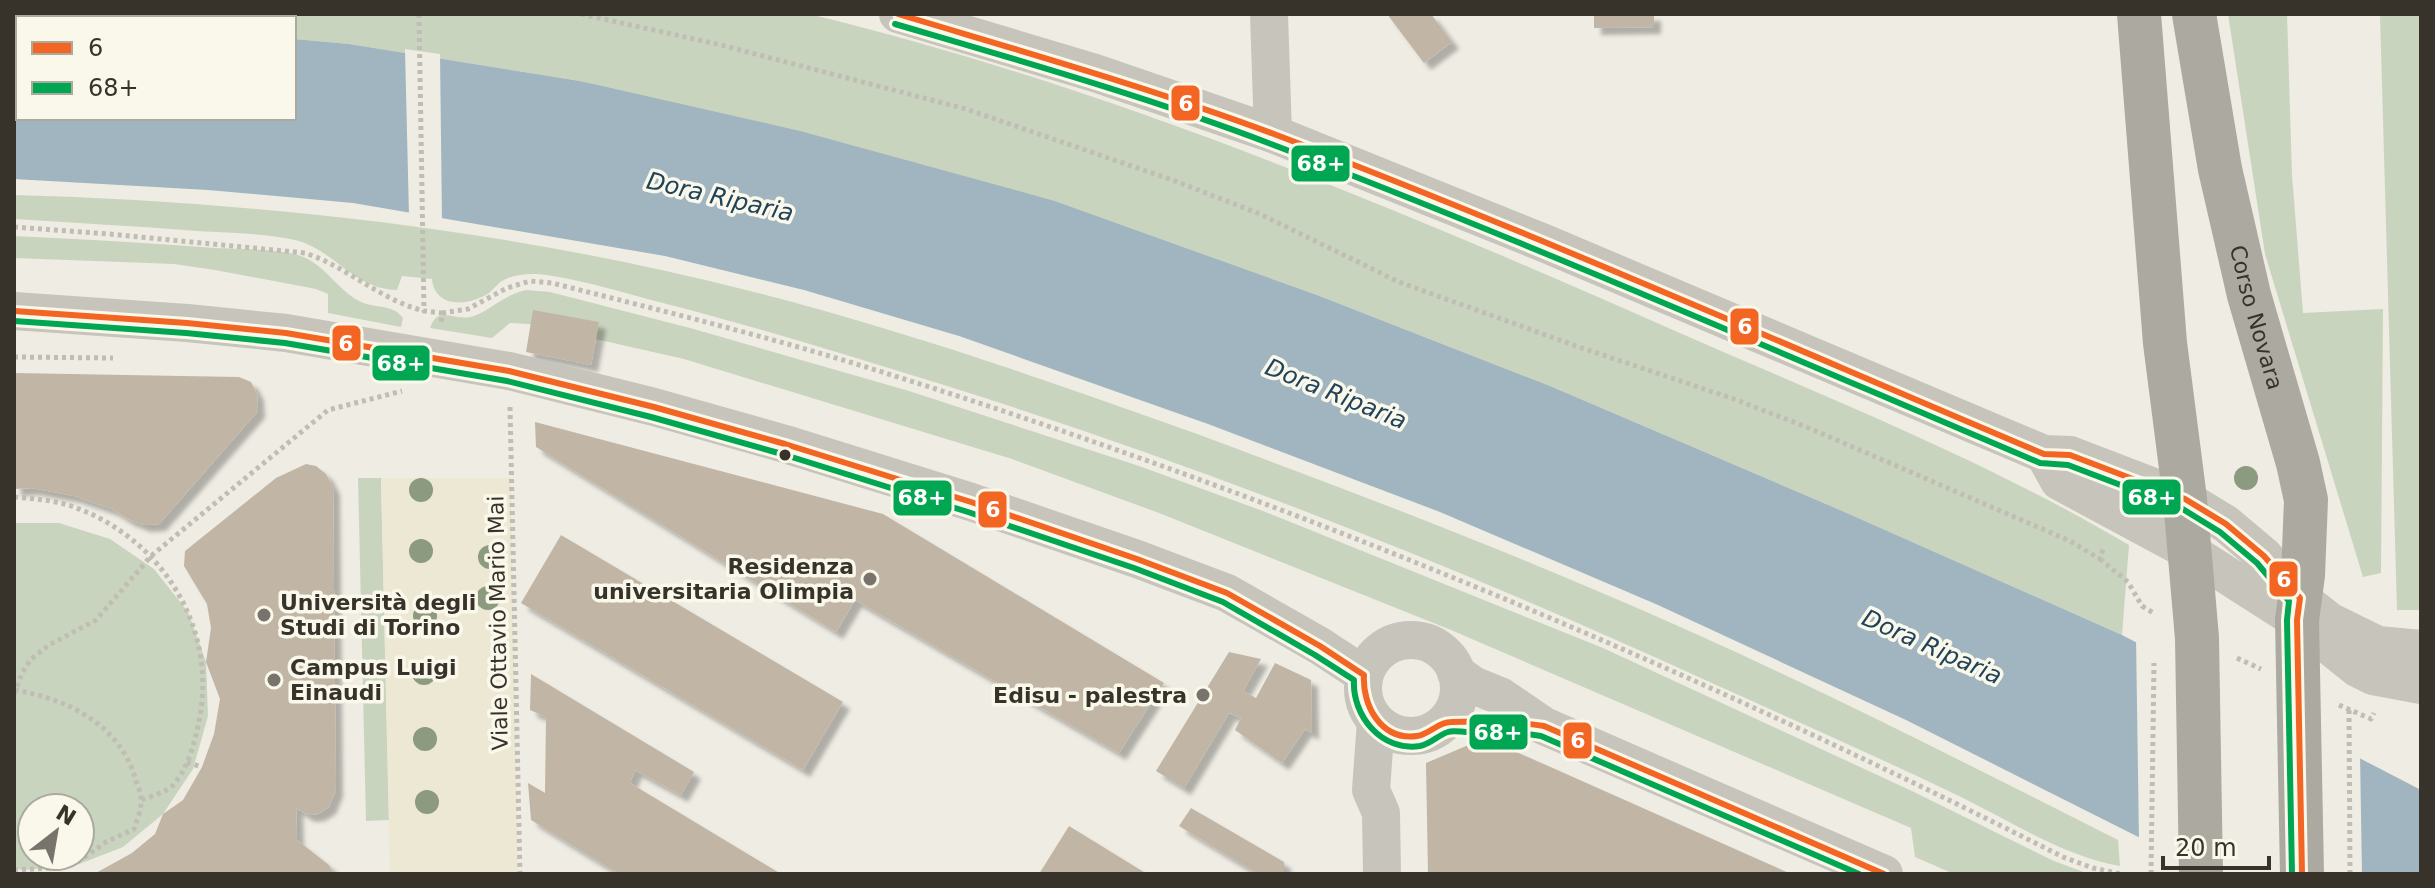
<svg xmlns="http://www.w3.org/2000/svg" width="2435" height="888" viewBox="0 0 2435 888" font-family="'DejaVu Sans',sans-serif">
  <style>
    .green { fill: #c9d4be; fill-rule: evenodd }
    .plaza { fill: #ece8d4 }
    .water { fill: #a0b5bf }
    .pier { fill: #eeece3 }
    .building { fill: #c1b6a5; filter: url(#shadow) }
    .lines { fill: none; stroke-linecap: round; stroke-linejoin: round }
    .path { stroke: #c0bdb4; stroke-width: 5; stroke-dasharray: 4 4; stroke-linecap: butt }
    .minor { stroke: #c7c4bc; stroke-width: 38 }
    .major { stroke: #aca9a1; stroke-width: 44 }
    .bus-1-casing { stroke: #faf8eb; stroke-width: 12 }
    .bus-2-casing { stroke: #faf8eb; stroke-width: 12 }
    .bus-1 { stroke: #f26522; stroke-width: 6 }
    .bus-2 { stroke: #00a651; stroke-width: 6 }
    .tree { fill: #8c9a7f }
    .bus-dot { fill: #38332a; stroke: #faf8eb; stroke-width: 3 }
    .poi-dot { fill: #78746b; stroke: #faf8eb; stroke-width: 3 }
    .labels { text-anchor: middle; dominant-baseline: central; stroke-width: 7; stroke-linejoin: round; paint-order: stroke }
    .street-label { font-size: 22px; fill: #38332a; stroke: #faf8eb }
    .poi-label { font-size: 22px; font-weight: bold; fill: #38332a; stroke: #faf8eb; text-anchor: end }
    .water-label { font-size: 24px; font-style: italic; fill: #204359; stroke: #faf8eb }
    .line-badge { stroke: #faf8eb; stroke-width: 3 }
    .badge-label { font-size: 22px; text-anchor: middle; font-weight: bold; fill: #fff }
  </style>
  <defs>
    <filter id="shadow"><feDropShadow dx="7" dy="7" stdDeviation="2" flood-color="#0004"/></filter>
  </defs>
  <rect width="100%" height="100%" fill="#eeece3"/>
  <!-- green -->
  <path class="green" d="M14,14H809C1111,87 1399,209 1682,334C1833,400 1987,461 2129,545L2122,635L1840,510L1550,386L1317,295L1055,201L580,81L349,44L294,39V18H18V23H14Z
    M2228,14H2287L2292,175L2303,313L2383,309L2381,573L2363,577L2265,254Z
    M2380,14H2421V610H2397Z
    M14,195C262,202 513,230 754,292C905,331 1053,382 1200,435C1364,496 1527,558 1687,630C1833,695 1975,768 2118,840L2120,866C2063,856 2012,822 1961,797C1876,756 1789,718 1703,679C1456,566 1202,466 944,385C850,356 757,327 663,303C624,293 586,281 547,275C533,273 515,273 502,281C497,284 494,289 489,293C469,306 435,309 432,279L402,276L397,290C353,289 335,250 295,240C264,233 229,233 197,231C136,226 75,223 14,219Z
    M14,236C81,239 149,243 216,248C238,249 282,249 301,256C324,264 338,290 359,301C374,309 392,303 403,318L401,327L328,313V294L316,289L215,270L174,264L14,258Z
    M526,290L550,292L690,328L909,391L1139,466L1263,511L1603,648L1914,792L2054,861L2089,874H1954L1915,857L1911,828L1451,630L1159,513L1012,459L684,359L529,324L510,323L492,338L430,328C439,303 454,323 474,316C492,309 506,294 526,290Z
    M358,478H381L389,820L366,821Z
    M14,523H59L110,539L154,569L188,612L206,662L208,716L193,769L163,814L123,847L74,866L22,870L14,868ZM32,808H80V856H32Z"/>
  <!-- plaza -->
  <path class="plaza" d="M381,478H511L518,874H390Z"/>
  <!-- water -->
  <path class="water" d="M14,23H18V118H294V39L349,44L580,81L800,131L1055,201L1317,295L1550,386L1840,510L2122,635L2421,790V874H2212L1906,720L1658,605L1440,512L1208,424L959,336L804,290L665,256L353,203L208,190L14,179Z"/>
  <!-- pier -->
  <path class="pier" d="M405,49L440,54L442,221L409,216Z
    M2136,637L2360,754L2362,874H2203L2139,841Z"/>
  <!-- building -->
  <path class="building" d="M1387,14H1431L1452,42L1424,63Z
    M1594,14H1654V27L1594,28Z
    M533,310L599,322L591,365L526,352Z
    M14,373L239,377L251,382L257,394L258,411L159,524L144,525L128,519L112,509L74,496L32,488L14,489Z
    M535,422L883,514L1164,683L1119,753L855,600L836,632L536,447Z
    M306,464L316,466L326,474L333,488L336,790L329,807L318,814L308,815L296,808L297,840L329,865L334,874H94L132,853L155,834L163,814L183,800L202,767L214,734L220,699L206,662L211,628L207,604L184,566L185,551L276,478Z
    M561,535L843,702L803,770L521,603Z
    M1229,652L1261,659L1243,691L1256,698L1275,663L1311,680L1312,733L1305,729L1282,763L1235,730L1241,718L1229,713L1184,788L1156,771Z
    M531,674L694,772L681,795L635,770L630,783L781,874H619L531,820L528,783L545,793L546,717L530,710Z
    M1485,738L1791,874H1428L1426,763Z
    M1191,808L1284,862V874H1258L1179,826Z
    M1069,826L1147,874H1039Z"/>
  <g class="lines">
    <!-- path -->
    <path class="path" d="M419,14L424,311L442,313L441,324
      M581,14L721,45L966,109L1175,181L1260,214L1399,282L1579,347L1734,399L1809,428L2070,541L2100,559L2104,546
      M14,227L109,234L305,253C348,267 378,299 424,311
      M442,313L468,309L507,288L530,281L552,283C663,311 774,338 882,372C1289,499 1683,664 2063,857L2093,868L2121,874
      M14,357L113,358
      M510,407L520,874
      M14,497C35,499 55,500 74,507C163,539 218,629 199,721C195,742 188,768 174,784C168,792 151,796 141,800
      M2100,559L2128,582L2142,606L2155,614
      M2237,658L2261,669
      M14,694L22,673L31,659L49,645L96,620L151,556L328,410L402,391
      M2339,705L2371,719L2374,713
      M2349,710L2350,874
      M187,762L202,767
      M14,870L52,868L82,859L106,842L134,829C137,820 142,808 141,799C141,793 138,786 136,781C121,725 68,699 15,690
      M2151,874L2154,663"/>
    <!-- minor -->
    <path class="minor" d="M898,14L1095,73L1273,134L1544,243L2044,454L2070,455L2185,499L2226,524L2264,556L2300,598L2329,621L2378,645L2421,649
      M1269,14L1273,134
      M14,311L187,323L286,333L509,371L654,407L785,444L971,502L1137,559L1227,593L1320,646L1364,675
      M2044,454L2059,481L2189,551L2297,620L2357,668L2373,676L2421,685
      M1363 688a48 48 0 1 1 96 0a48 48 0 1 1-96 0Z
      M1456,673L1473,685L1500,696L1544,726L1884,874
      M1376,721L1371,790L1381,813L1382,874"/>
    <!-- major -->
    <g class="major">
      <path d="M2139,14L2165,343L2185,499L2197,638L2201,874"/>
      <path id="s1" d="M2194,14L2220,169L2249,295L2298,463L2306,500L2303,575L2297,620L2302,874"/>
    </g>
    <!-- bus-1 casing -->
    <g class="bus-1-casing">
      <path id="bus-1" d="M898,14C1024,52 1151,88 1274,134C1534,233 1788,346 2044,454L2070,455L2185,499L2226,524L2264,556L2300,598L2297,620L2302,874
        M14,311L187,323L286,333L509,371L654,407L785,444L971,502L1137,559L1227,593L1320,646L1364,675C1362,705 1381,741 1417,736C1430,734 1438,722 1451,722C1482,721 1513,721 1544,726L1884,874"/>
    </g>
    <!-- bus-2 casing -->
    <g class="bus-2-casing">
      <path id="bus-2" d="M895,24C1021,61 1148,97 1271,144C1530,243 1785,355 2040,463L2068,465L2181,508L2220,532L2257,563L2289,601L2287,620L2292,874
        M14,321L186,333L285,343L507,381L651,417L782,454L968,512L1134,568L1223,602L1315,655L1354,680C1352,716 1382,752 1420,746C1431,744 1438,735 1448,732C1453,730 1461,732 1466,732C1492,731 1516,732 1541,736L1859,874"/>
    </g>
    <!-- bus-1 -->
    <use href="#bus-1" class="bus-1"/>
    <!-- bus-2 -->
    <use href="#bus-2" class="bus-2"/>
  </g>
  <!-- trees -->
  <g class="tree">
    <circle cx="2246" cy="478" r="12"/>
    <circle cx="421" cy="490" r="12"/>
    <circle cx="421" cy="551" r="12"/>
    <circle cx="490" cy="557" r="12"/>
    <circle cx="488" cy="598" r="12"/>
    <circle cx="425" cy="616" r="12"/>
    <circle cx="424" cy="673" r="12"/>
    <circle cx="425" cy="739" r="12"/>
    <circle cx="427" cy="802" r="12"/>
  </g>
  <!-- markers -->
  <circle class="bus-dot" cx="785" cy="455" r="7"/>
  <g class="poi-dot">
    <circle cx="870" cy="579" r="8"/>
    <circle cx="264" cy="615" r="8"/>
    <circle cx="274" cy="680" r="8"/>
    <circle cx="1203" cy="695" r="8"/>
  </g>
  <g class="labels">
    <!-- street labels -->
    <g class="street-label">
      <text stroke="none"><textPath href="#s1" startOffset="310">Corso Novara</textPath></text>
      <text transform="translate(498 623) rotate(-91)">Viale Ottavio Mario Mai</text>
    </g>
    <!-- poi labels -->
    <g class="poi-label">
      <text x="854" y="566">Residenza<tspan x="854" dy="25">universitaria Olimpia</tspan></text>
      <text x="280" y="602" text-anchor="start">Università degli<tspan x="280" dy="25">Studi di Torino</tspan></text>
      <text x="290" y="667" text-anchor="start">Campus Luigi<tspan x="290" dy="25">Einaudi</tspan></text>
      <text x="1187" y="695">Edisu - palestra</text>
    </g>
    <!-- water labels -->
    <g class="water-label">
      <text transform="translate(720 197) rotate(13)">Dora Riparia</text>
      <text transform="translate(1336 394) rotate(22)">Dora Riparia</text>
      <text transform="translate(1932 647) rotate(24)">Dora Riparia</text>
    </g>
  </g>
  <g class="line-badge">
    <rect x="1170" y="84" width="31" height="38" rx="8" fill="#f26522"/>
    <rect x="1290" y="144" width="61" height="39" rx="8" fill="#00a651"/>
    <rect x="1729" y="307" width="31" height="39" rx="8" fill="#f26522"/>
    <rect x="331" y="324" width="31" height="38" rx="8" fill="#f26522"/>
    <rect x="371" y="344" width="60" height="38" rx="8" fill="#00a651"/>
    <rect x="2121" y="478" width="61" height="38" rx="8" fill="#00a651"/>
    <rect x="892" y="479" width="61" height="38" rx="8" fill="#00a651"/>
    <rect x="977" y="490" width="31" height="39" rx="8" fill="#f26522"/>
    <rect x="2268" y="560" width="31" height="38" rx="8" fill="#f26522"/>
    <rect x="1468" y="713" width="61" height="38" rx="8" fill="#00a651"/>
    <rect x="1562" y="721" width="31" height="39" rx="8" fill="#f26522"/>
  </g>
  <g class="badge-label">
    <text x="1186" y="111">6</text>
    <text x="1321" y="171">68+</text>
    <text x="1745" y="334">6</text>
    <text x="346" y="351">6</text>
    <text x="401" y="371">68+</text>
    <text x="2152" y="505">68+</text>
    <text x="922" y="505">68+</text>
    <text x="993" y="517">6</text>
    <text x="2284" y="587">6</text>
    <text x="1498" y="740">68+</text>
    <text x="1578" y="748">6</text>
  </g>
  <!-- border -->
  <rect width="2435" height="888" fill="none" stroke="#38332a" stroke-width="32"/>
  <!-- legend -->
  <rect x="16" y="16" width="280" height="104" fill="#faf8eb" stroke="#aca99e" stroke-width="2"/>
  <rect x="32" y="42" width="40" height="12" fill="#f26522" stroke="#aca99e" stroke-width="2"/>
  <text x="88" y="56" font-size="24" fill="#38332a">6</text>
  <rect x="32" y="82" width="40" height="12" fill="#00a651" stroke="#aca99e" stroke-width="2"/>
  <text x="88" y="96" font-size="24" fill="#38332a">68+</text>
  <!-- north arrow -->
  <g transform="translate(56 832) rotate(31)"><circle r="38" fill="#faf8eb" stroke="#aca99e" stroke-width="2"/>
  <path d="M0-6L14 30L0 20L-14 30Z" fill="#78746b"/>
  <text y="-12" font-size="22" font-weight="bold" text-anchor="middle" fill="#38332a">N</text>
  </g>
  <!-- scale -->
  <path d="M2163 856v12h106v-12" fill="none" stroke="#38332a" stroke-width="4"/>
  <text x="2175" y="856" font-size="24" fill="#38332a" stroke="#faf8eb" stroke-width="6" paint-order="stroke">20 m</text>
</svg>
